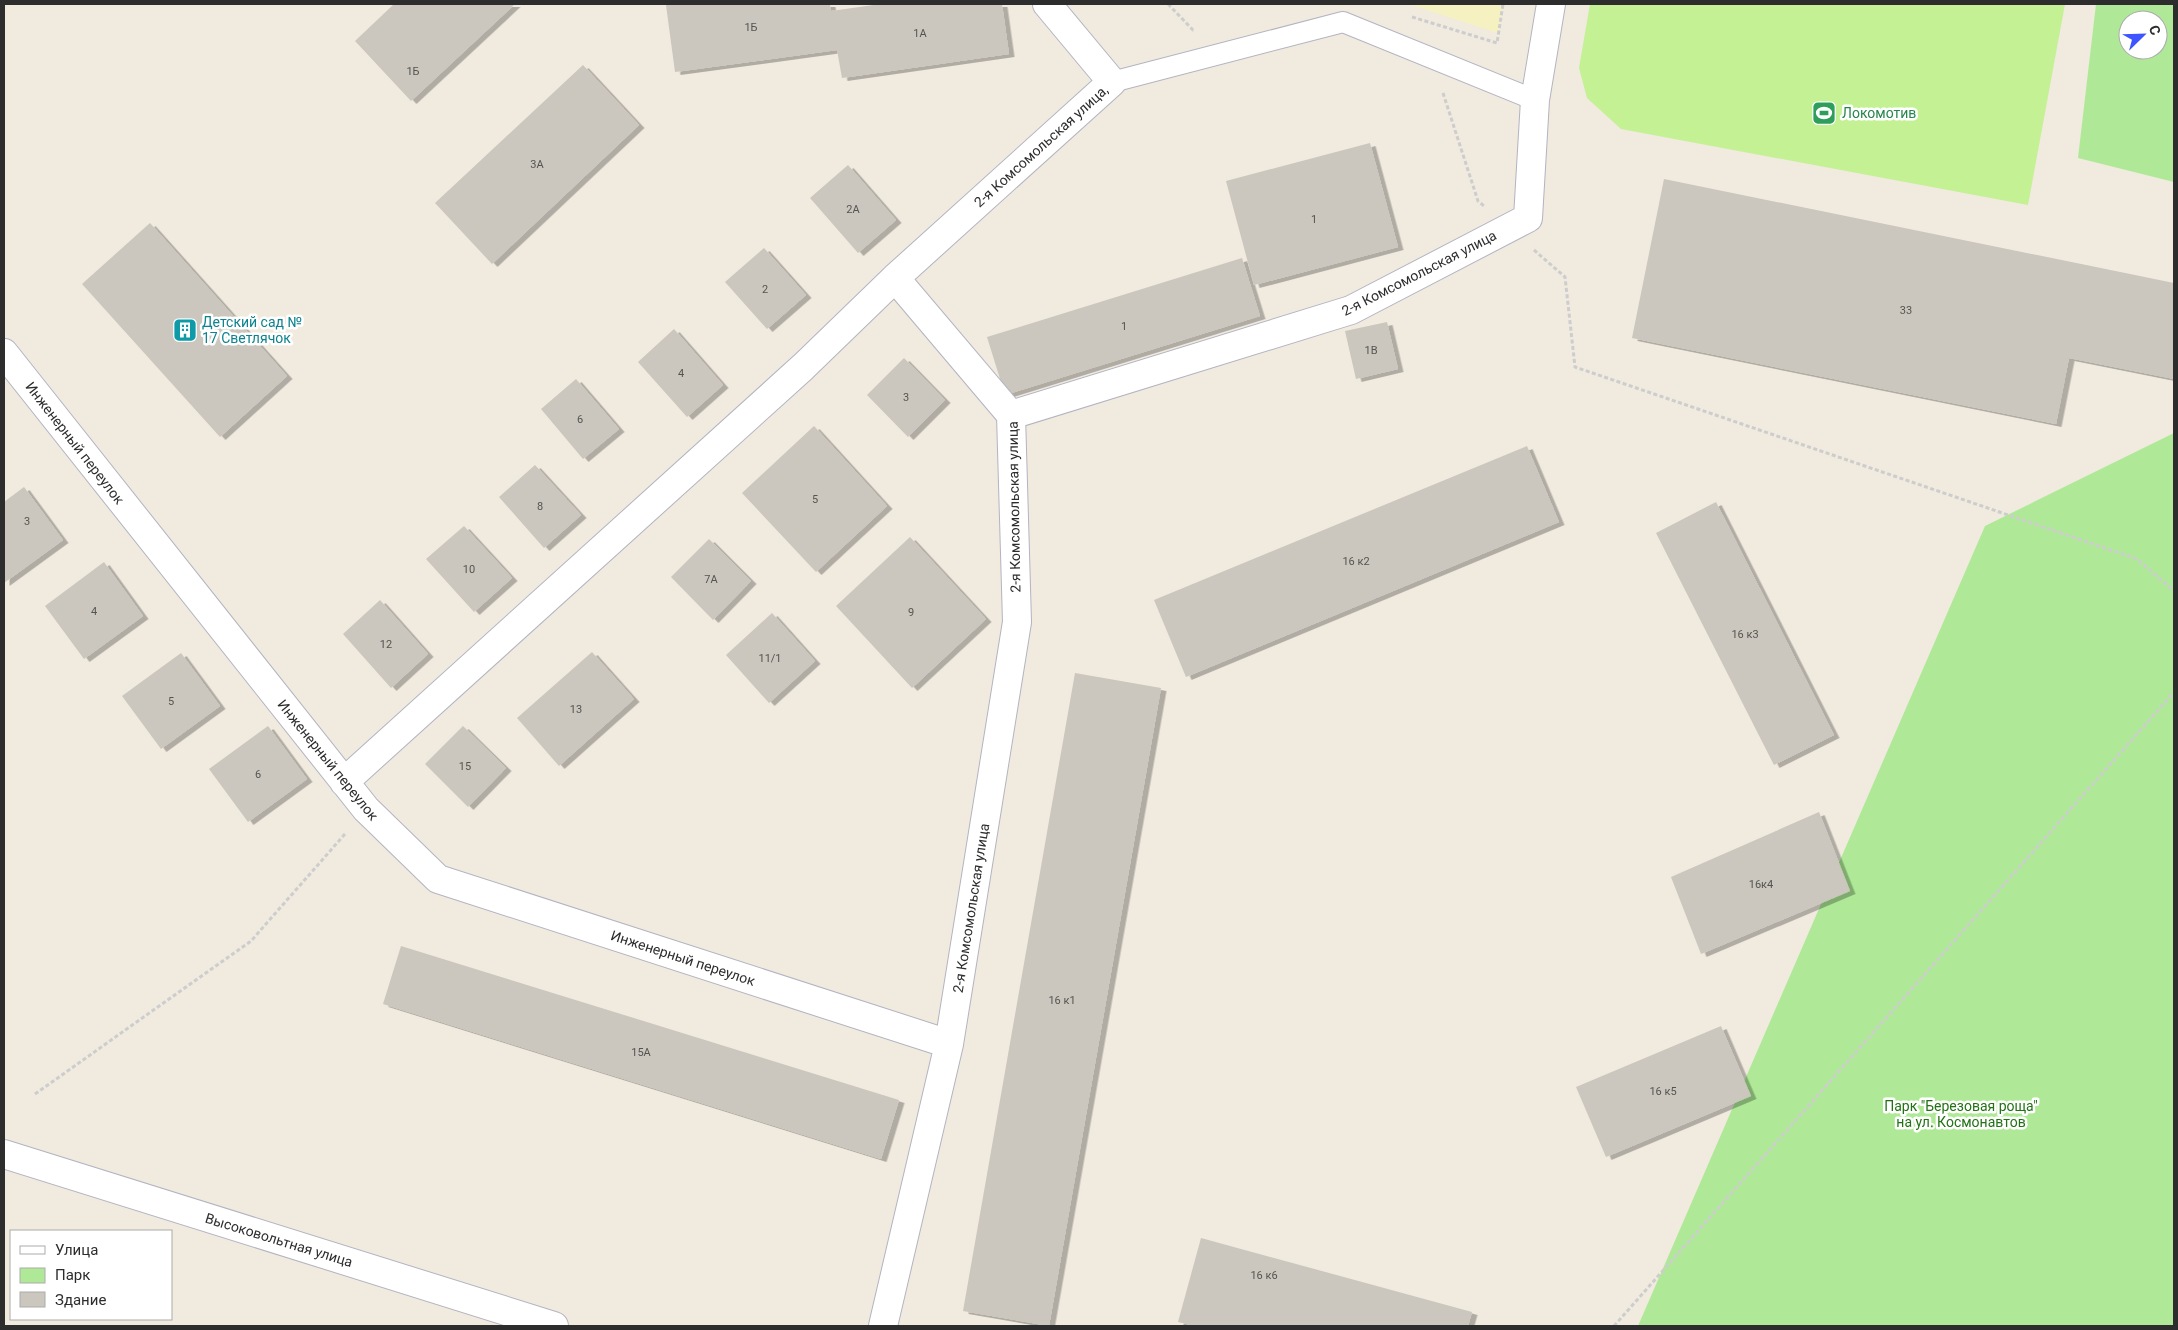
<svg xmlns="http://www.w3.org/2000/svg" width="2178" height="1330" viewBox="0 0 2178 1330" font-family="Roboto,sans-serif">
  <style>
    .green { fill: #afe998; fill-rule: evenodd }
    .sand { fill: #f6f1c1 }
    .pitch { fill: #c3f194 }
    .building { fill: #cbc7be; filter: url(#shadow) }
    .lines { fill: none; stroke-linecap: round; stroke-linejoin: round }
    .service-casing { stroke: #b3b4c2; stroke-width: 22 }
    .minor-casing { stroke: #b3b4c2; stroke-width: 30 }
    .secondary-casing { stroke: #b3b4c2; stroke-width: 30 }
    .path { stroke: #cdcdcd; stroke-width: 3; stroke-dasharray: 4 2.5; stroke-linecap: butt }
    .service { stroke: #fff; stroke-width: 20 }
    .minor { stroke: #fff; stroke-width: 28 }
    .secondary { stroke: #fff; stroke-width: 28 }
    .labels { text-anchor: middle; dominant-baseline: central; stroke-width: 5; stroke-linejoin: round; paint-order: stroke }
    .number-label { font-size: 11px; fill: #545451 }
    .leisure-label { font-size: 14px; fill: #27864d; stroke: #fff; text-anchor: start }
    .street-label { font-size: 14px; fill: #2d2d2d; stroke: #fff }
    .culture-label { font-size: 14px; fill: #0d838f; stroke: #fff; text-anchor: start }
    .park-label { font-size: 14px; fill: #227215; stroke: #fff }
  </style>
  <defs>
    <filter id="shadow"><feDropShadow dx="5.5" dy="3" stdDeviation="0" flood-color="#0004"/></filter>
  </defs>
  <rect width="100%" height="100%" fill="#f0eadf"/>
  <!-- green -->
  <path class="green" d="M2096,4H2174V182L2078,158ZM2128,20H2158V50H2128Z
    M2174,433V1326H1638L1985,526Z"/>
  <!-- sand -->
  <path class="sand" d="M1408,4H1503L1498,33Z"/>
  <!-- pitch -->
  <path class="pitch" d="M1590,4H2065L2028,205L1621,129L1587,98L1579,68Z"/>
  <!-- building -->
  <path class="building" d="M394,4H515L411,101L355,41Z
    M677,4H830L831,11L881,4H1002L1009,54L842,78L837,50L675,72L666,5Z
    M583,65L639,125L492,264L435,203Z
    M1370,143L1398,247L1254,285L1226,181Z
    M848,165L896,220L858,253L810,198Z
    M1664,179L2174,283V379L2069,358L2056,424L1632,338Z
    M150,223L287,376L220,437L82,284Z
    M764,248L806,295L767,329L725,282Z
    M1242,258L1260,316L1005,395L987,337Z
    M1387,322L1398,369L1356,379L1345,331Z
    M674,329L723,385L687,417L638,362Z
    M904,358L945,400L908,437L867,395Z
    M576,379L619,429L583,459L541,409Z
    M814,426L887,506L816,572L742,493Z
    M1527,446L1559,522L1186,677L1154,600Z
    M535,465L581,515L544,548L499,497Z
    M24,487L63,540L4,583V502Z
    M1716,502L1834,735L1774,765L1656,533Z
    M464,526L512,578L474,612L426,559Z
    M910,537L986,619L912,688L836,606Z
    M709,539L751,581L713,620L671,577Z
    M104,562L143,616L84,659L45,606Z
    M380,600L428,654L391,688L343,634Z
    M772,613L815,661L769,703L726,655Z
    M592,652L634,699L559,766L517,718Z
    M181,653L220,706L161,749L122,696Z
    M1075,673L1161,688L1049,1326L963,1311Z
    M268,726L307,779L248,822L209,769Z
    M463,726L506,768L468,807L425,764Z
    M1819,812L1850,891L1701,954L1671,877Z
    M401,946L899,1100L881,1159L383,1004Z
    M1721,1026L1751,1096L1606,1157L1576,1087Z
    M1201,1238L1472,1312L1468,1326H1195L1178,1322Z"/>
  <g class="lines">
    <!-- service casing -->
    <g class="service-casing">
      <path id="service" d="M1112,82L1343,22L1535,100"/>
    </g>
    <!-- minor casing -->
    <g class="minor-casing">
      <path id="minor" d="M895,278L1112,82L1047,4
        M4,353L366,809L438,879L949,1044
        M344,782L803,367L895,278L1011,415
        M883,1326L949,1044L1017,622L1011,415L1351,310L1528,218L1535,100L1551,4"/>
    </g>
    <!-- secondary casing -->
    <g class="secondary-casing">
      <path id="secondary" d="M4,1154L554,1326"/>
    </g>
    <!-- path -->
    <path class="path" d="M1168,4L1193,30H1195
      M1412,17L1497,43L1503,4
      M1443,93L1478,201L1484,206
      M1534,250L1565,277L1575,367L2137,559L2174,591
      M35,1094L251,941L345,834
      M1614,1326L2174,692"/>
    <!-- service -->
    <use href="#service" class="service"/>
    <!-- minor -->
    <use href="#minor" class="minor"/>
    <!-- secondary -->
    <use href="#secondary" class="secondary"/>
  </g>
  <!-- icons -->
  <defs>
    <g id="stadium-square" transform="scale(1.25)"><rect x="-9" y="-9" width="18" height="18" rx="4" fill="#2e9e5b" stroke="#fff"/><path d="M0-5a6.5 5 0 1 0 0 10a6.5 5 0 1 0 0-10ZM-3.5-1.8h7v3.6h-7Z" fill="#fff"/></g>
    <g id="building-square" transform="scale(1.25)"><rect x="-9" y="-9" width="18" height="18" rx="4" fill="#0f9aa8" stroke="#fff"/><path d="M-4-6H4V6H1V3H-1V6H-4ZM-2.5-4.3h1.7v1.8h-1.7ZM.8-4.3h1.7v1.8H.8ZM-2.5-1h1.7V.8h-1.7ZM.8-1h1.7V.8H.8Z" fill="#fff"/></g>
  </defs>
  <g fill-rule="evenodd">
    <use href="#stadium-square" x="1824" y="113"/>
    <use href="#building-square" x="185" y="330"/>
  </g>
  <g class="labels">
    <!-- number labels -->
    <g class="number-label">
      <text x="751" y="27">1Б</text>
      <text x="920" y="33">1А</text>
      <text x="413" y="71">1Б</text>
      <text x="537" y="164">3А</text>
      <text x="853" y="209">2А</text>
      <text x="1314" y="219">1</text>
      <text x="765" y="289">2</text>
      <text x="1906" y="310">33</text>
      <text x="1124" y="326">1</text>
      <text x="1371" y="350">1В</text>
      <text x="681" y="373">4</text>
      <text x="906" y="397">3</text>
      <text x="580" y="419">6</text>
      <text x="815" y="499">5</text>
      <text x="540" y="506">8</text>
      <text x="27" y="521">3</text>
      <text x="1356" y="561">16 к2</text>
      <text x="469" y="569">10</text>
      <text x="711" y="579">7А</text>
      <text x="94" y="611">4</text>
      <text x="911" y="612">9</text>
      <text x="1745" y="634">16 к3</text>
      <text x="386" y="644">12</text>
      <text x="770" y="658">11/1</text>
      <text x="171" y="701">5</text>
      <text x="576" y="709">13</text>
      <text x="465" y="766">15</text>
      <text x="258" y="774">6</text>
      <text x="1761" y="884">16к4</text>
      <text x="1062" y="1000">16 к1</text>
      <text x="641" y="1052">15А</text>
      <text x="1663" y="1091">16 к5</text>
      <text x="1264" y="1275">16 к6</text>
    </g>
    <!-- leisure labels -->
    <g class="leisure-label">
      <text x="1842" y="113">Локомотив</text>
    </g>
    <!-- street labels -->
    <g class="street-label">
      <text transform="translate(1041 146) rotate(-42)">2-я Комсомольская улица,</text>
      <text transform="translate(1419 273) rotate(-27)">2-я Комсомольская улица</text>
      <text transform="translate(75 443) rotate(52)">Инженерный переулок</text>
      <text transform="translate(1014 507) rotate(-91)">2-я Комсомольская улица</text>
      <text transform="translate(328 760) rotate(51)">Инженерный переулок</text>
      <text transform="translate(971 908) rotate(-81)">2-я Комсомольская улица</text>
      <text transform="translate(683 958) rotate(18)">Инженерный переулок</text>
      <text transform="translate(279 1240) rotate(17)">Высоковольтная улица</text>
    </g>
    <!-- culture labels -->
    <g class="culture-label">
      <text x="202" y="322">Детский сад №<tspan x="202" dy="16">17 Светлячок</tspan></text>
    </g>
    <!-- park labels -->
    <g class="park-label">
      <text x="1961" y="1106">Парк "Березовая роща"<tspan x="1961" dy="16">на ул. Космонавтов</tspan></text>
    </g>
  </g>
  <!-- border -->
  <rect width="2178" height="1330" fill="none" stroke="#2d2d2d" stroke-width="10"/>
  <!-- legend -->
  <rect x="10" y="1230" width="162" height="90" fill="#ffffff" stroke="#ababab"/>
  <rect x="20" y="1246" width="25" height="8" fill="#ffffff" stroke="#ababab"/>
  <text x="55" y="1255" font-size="15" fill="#2d2d2d">Улица</text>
  <rect x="20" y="1268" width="25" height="15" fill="#afe998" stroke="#ababab"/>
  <text x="55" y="1280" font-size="15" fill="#2d2d2d">Парк</text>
  <rect x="20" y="1292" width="25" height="15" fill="#cbc7be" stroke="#ababab"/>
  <text x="55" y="1305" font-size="15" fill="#2d2d2d">Здание</text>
  <!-- north arrow -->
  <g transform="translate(2143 35) rotate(67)"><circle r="24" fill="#ffffff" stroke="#ababab"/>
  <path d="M0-4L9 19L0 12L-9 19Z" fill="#3d54ff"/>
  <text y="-8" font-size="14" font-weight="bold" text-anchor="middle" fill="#2d2d2d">С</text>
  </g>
</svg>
